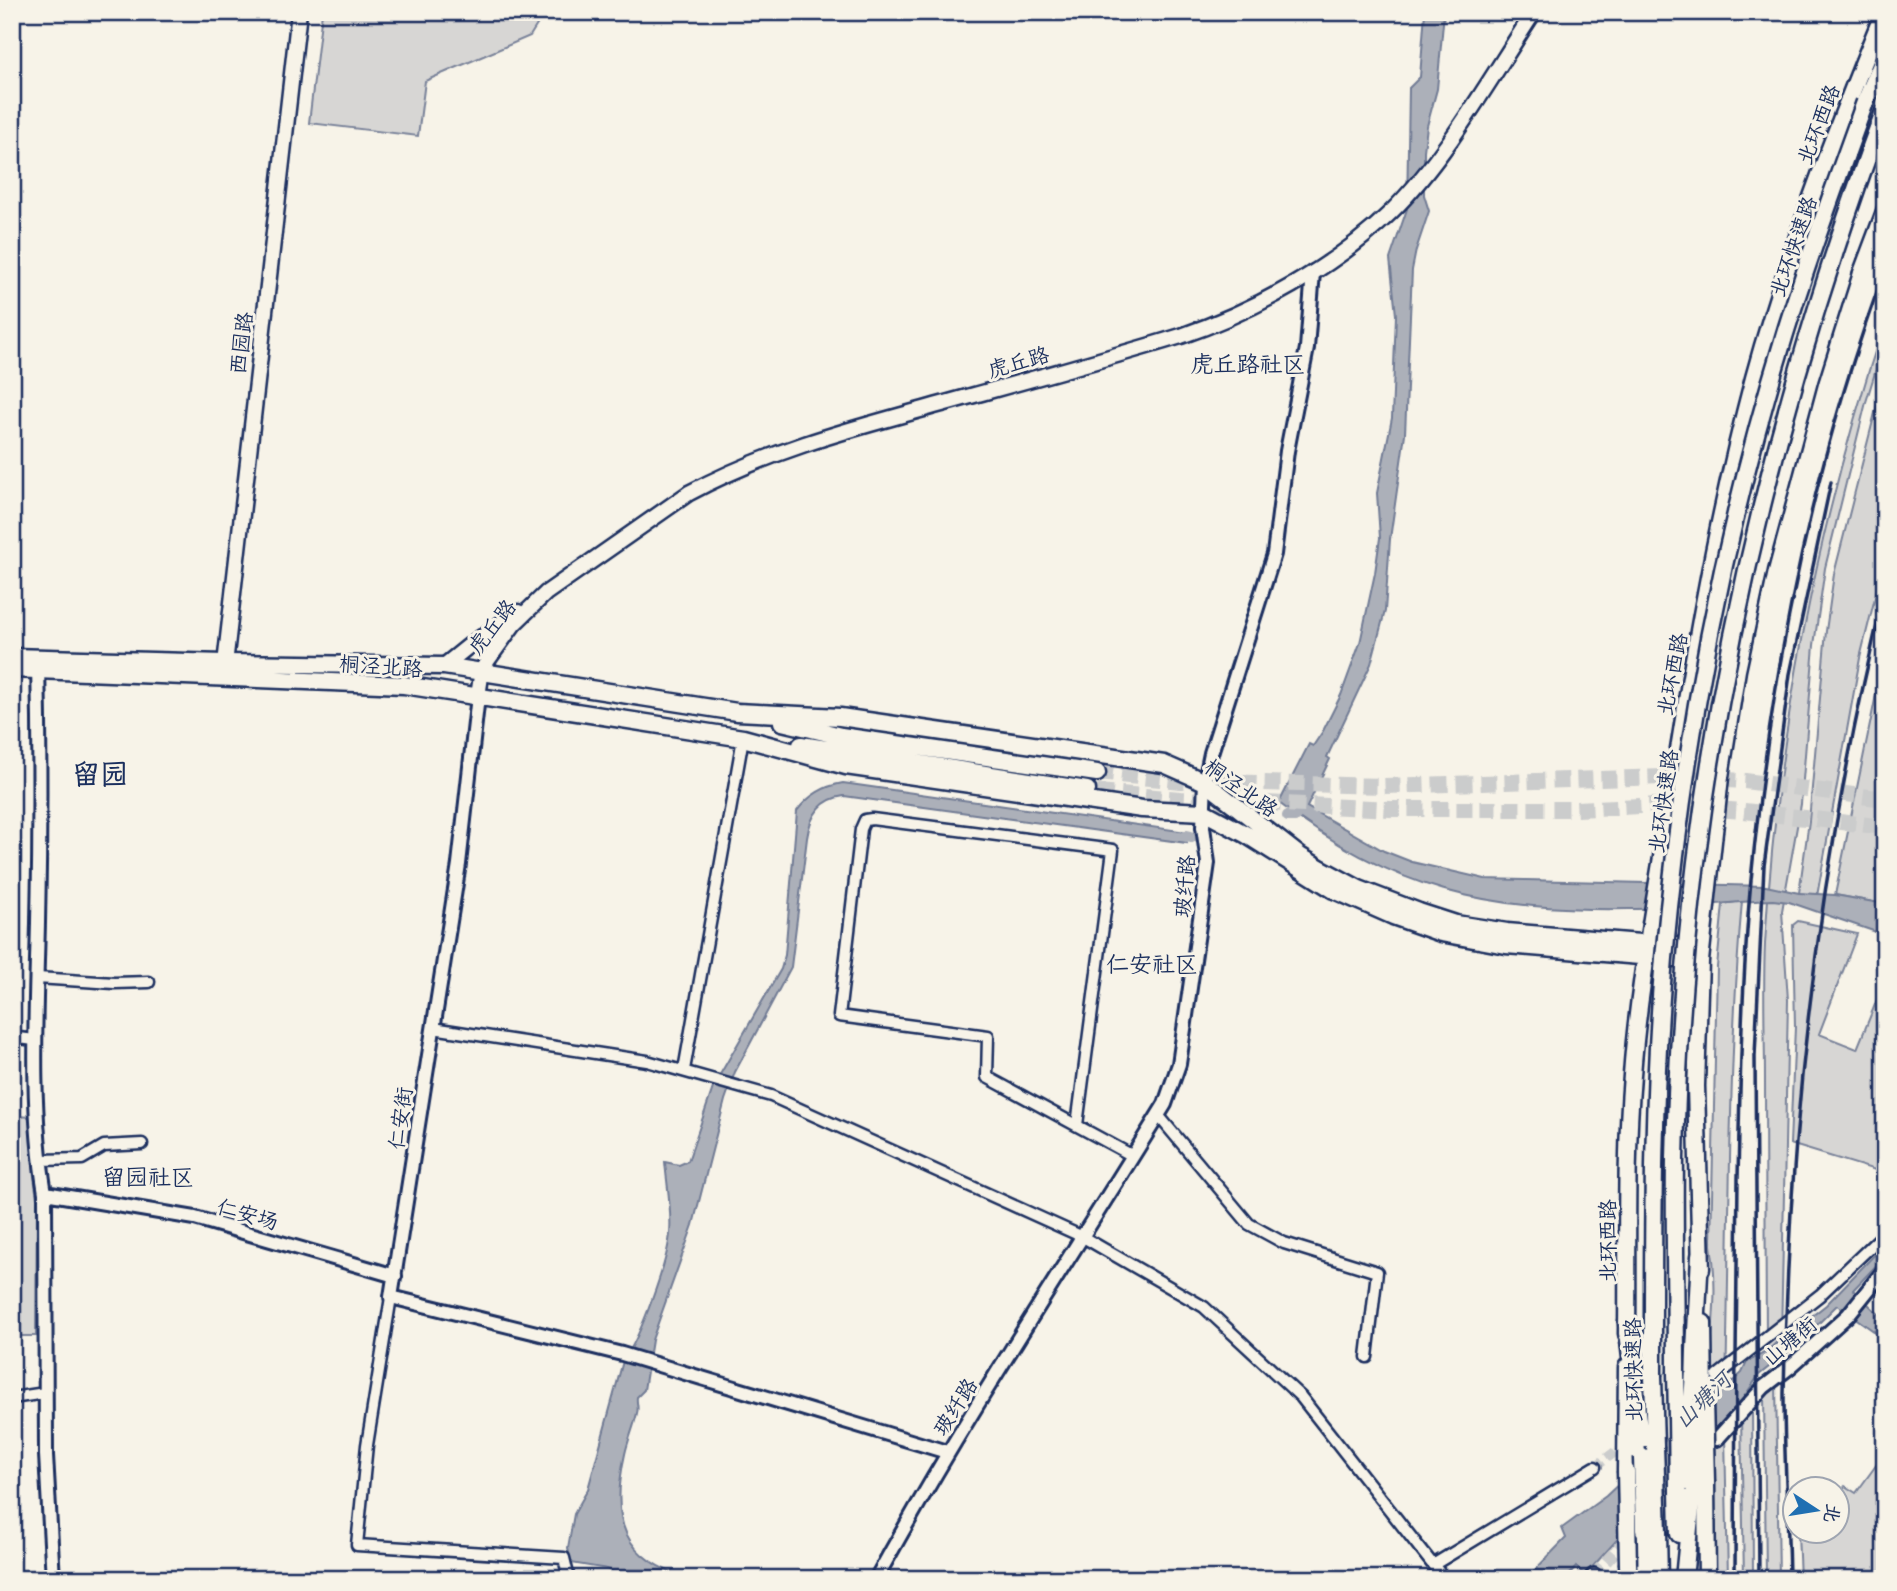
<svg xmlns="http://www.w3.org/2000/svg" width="1897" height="1591" viewBox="0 0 1897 1591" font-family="Mali,'LXGW WenKai TC',sans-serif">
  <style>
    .green { fill: #d7d6d4; stroke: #798299; stroke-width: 2 }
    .water { fill: #acb0b9; stroke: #727c95; stroke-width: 2 }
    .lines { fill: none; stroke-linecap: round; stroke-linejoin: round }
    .canal { stroke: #acb0b9; stroke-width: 12 }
    .minor-tunnel { stroke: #cbcccc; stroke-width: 10; stroke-dasharray: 10 5; stroke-linecap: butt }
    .tertiary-tunnel { stroke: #cbcccc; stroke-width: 12; stroke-dasharray: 12 6; stroke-linecap: butt }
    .primary-tunnel { stroke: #cbcccc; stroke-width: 16; stroke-dasharray: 16 8; stroke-linecap: butt }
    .minor-casing { stroke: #1b2f5e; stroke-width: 15 }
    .tertiary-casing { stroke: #1b2f5e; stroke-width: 18 }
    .secondary-casing { stroke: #1b2f5e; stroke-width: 19 }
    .primary-casing { stroke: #1b2f5e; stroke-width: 21 }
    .trunk-casing { stroke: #1b2f5e; stroke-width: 21 }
    .minor { stroke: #f7f3e8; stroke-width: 10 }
    .tertiary { stroke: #f7f3e8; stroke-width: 12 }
    .secondary { stroke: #f7f3e8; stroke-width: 14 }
    .primary { stroke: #f7f3e8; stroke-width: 16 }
    .trunk { stroke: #f7f3e8; stroke-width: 16 }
    .rail { stroke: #1b2f5e; stroke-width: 3.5 }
    .primary-bridge-casing { stroke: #1b2f5e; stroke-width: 21; stroke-linecap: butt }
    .trunk-bridge-casing { stroke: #1b2f5e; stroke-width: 21; stroke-linecap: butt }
    .primary-bridge { stroke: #f7f3e8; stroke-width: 16 }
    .trunk-bridge { stroke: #f7f3e8; stroke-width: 16 }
    .labels { text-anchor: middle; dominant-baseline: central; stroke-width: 6; stroke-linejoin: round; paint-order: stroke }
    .street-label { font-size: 21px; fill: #1b2f5e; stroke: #f7f3e8 }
    .neighbourhood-label { font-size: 23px; fill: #1b2f5e; stroke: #f7f3e8 }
    .water-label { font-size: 23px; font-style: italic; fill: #465679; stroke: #f7f3e8 }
    .district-label { font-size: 28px; font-weight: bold; fill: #1b2f5e; stroke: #f7f3e8 }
  </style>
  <rect width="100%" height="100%" fill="#f7f3e8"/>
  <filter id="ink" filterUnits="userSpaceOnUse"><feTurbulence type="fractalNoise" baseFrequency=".0143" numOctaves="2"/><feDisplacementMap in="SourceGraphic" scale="14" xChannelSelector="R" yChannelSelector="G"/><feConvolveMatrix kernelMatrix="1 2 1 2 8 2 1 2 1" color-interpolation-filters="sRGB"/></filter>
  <g filter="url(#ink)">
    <!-- green -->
    <path class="green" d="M322,12H545L530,36L425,81L418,136L309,123Z
      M1885,321V340L1866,402L1825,568L1814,645L1801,804L1782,911L1788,1000L1781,1338L1766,1352C1766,1262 1765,1172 1765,1081C1765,1036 1763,989 1765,944C1777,732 1818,521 1885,321Z
      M1877,405L1885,407V557L1860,658L1817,896L1799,893L1809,821L1826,631L1834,574Z
      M1885,651V904L1835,895Z
      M1742,901C1728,1063 1730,1225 1726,1387L1713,1397C1712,1381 1710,1364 1711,1348C1714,1313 1717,1280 1711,1245L1717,967L1723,904Z
      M1798,921L1857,934L1819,1034L1857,1049L1885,980V1173L1790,1144L1795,1027L1793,925Z
      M12,1116L35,1117L33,1168L37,1199L36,1336H12Z
      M1776,1380L1779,1579H1766L1764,1392Z
      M1752,1405L1753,1579H1744L1741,1415Z
      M1725,1435L1728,1579H1714L1711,1451Z
      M1877,1464L1885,1469V1579H1800L1798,1532H1838V1495L1845,1486L1856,1493Z"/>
    <!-- water -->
    <path class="water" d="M1425,12H1444L1437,89L1427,126L1424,151V195L1429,211L1416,250L1412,270L1405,434L1390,539L1385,611L1371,664L1327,757L1330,759L1307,807L1384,851L1412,862L1485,879L1766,886L1799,893L1835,895L1885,904V935L1789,902L1773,900C1725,902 1677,909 1629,909C1488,911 1392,891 1279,803L1309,744L1313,746L1323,731L1341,695L1360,643L1375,573L1380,538L1377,493L1392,418L1396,315L1390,259L1407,209L1409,88L1420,77Z
      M843,783L1187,832V843L844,796C820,799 810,817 807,838L791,967L735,1072L725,1100L693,1225L652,1340L644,1390L637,1397C636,1403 639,1407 637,1413C634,1427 628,1440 625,1454C610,1520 622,1560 691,1579H626L607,1569L571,1563L568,1548L574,1514L588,1489L623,1361C640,1339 668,1261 670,1233C672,1210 667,1185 665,1162L679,1165L688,1161L714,1085L781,969L785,955L797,811C808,796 824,786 843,783Z
      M1885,1244V1256L1853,1290L1885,1320V1343L1875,1332L1837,1305L1799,1343L1759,1375L1725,1425L1714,1433L1585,1575L1576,1567L1566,1579H1526L1566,1538L1562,1528L1606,1496L1707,1401L1734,1380L1742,1373L1747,1362L1766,1352L1826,1305Z"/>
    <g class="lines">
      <!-- canal -->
      <path class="canal" d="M1288,816H1295
        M1187,836L1191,837"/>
      <!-- minor-tunnel -->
      <path class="minor-tunnel" d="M1595,1467L1628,1442"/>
      <!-- tertiary-tunnel -->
      <path class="tertiary-tunnel" d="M1594,1575L1680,1479"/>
      <!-- primary-tunnel -->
      <path class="primary-tunnel" d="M1097,773L1180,781L1384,786L1664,777L1745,781L1885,799
        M1097,792L1180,799L1391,809H1576L1661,805L1744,811L1885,827"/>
      <!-- minor casing -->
      <g class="minor-casing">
        <path id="minor" d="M37,978L114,983L149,982
          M433,1028L647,1061L771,1096L1083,1237L1204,1307L1301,1397L1433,1565
          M12,1037L34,1040
          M684,1070L743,738
          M1158,1115L1249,1224L1284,1243L1377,1272L1367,1357
          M1077,1125L1113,850L872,819L865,820L861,829L839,1016L988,1036L987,1077L1133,1156
          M40,1160L82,1159L104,1146L142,1144
          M391,1297L367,1445L357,1545L564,1558L569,1579
          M1717,1376L1820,1295L1885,1233
          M12,1398L45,1393
          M1445,1579L1433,1565L1595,1467"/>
      </g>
      <!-- tertiary casing -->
      <g class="tertiary-casing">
        <path id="tertiary" d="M38,663C40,750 40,836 38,923C36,1013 30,1104 45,1193L46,1455L53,1579
          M478,696L459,864L391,1297L622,1354L947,1452
          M45,1193L195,1218L395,1276
          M1717,1439L1764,1387L1790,1367L1848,1315L1885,1269
          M876,1579C965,1416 1068,1262 1165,1104L1179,1064L1208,863L1203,827L1205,782L1211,753L1274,554L1287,451L1307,348L1313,272
          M1590,1579L1594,1575"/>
      </g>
      <!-- secondary casing -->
      <g class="secondary-casing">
        <path id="secondary" d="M444,666L470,645L518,612
          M224,673L299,12
          M478,696L482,670L488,660L514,624L546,593L689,493C764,453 843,431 924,409C1010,385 1096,362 1181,336C1254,311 1335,267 1391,212C1446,158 1491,77 1534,12"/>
      </g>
      <!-- primary casing -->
      <g class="primary-casing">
        <path id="primary" d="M12,657L224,663L444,666L737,712L840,717L1164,764L1205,782L1300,856L1320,868L1359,889L1419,912L1456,924L1507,932L1701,948
          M12,669L404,685L743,738L846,766L1142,809L1204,812L1247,835L1334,890L1393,916L1441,933L1506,945L1700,961
          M782,722L841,736L1097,773
          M801,745L1087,790
          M1701,1269L1696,1086L1700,961L1720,777L1737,670L1759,567L1810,377L1843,272
          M1703,1323L1704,1399
          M1627,1334C1628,1248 1625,1161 1632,1075C1638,991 1654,909 1667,826C1690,676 1715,525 1754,378C1788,253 1835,132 1884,12
          M1626,1471L1627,1367
          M1706,1482L1707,1579
          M1628,1564L1629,1579"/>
      </g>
      <!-- trunk casing -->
      <g class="trunk-casing">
        <path id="trunk" d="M1865,102L1885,56
          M1838,284L1885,159
          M1627,1322L1642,1457
          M1676,1373L1677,1417
          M1653,1376L1655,1446
          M1692,1407L1700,1256
          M1678,1491L1679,1534
          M1644,1530L1646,1579
          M1658,1532L1659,1579
          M1684,1579L1693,1486"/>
      </g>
      <!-- minor -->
      <use href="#minor" class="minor"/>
      <!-- tertiary -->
      <use href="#tertiary" class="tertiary"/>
      <!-- secondary -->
      <use href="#secondary" class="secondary"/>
      <!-- primary -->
      <use href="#primary" class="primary"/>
      <!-- trunk -->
      <use href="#trunk" class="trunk"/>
      <!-- rail -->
      <path class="rail" d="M1735,1579C1735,1446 1736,1312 1738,1179C1740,1079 1742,980 1751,880C1771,674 1812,464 1885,270
        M1759,1579L1755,1056L1764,866L1790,674L1831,482
        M1789,1579C1788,1517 1784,1455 1784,1394C1788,1124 1820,854 1885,592"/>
      <!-- primary-bridge casing -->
      <g class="primary-bridge-casing">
        <path id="primary-bridge" d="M1704,1399L1706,1482
          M1626,1471L1628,1564"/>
      </g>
      <!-- trunk-bridge casing -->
      <g class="trunk-bridge-casing">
        <path id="trunk-bridge" d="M1676,1373C1676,1302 1674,1230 1675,1159C1677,1060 1684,960 1696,862C1728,605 1794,352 1885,109
          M1653,1376C1653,1237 1652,1097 1664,958C1683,749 1722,538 1784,337C1808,258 1837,180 1865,102
          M1692,1407L1693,1486
          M1677,1417L1678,1491
          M1655,1446L1658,1532
          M1642,1457L1644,1530"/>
      </g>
      <!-- primary-bridge -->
      <use href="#primary-bridge" class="primary-bridge"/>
      <!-- trunk-bridge -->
      <use href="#trunk-bridge" class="trunk-bridge"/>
    </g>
  </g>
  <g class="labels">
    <!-- street labels -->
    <g class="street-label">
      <text transform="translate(1817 124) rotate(-69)">北环西路</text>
      <text transform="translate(1792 246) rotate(-71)">北环快速路</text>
      <text transform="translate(240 343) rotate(-83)">西园路</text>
      <text transform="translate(1018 361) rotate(-16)">虎丘路</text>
      <text transform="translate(491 626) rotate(-52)">虎丘路</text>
      <text transform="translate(381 665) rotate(4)">桐泾北路</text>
      <text transform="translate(1671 674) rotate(-79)">北环西路</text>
      <text transform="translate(1242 787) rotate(35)">桐泾北路</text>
      <text transform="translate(1662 801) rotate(-82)">北环快速路</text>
      <text transform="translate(1183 886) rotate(-85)">玻纤路</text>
      <text transform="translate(399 1118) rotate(-82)">仁安街</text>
      <text transform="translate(248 1213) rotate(16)">仁安场</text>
      <text transform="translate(1606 1241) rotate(-90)">北环西路</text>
      <text transform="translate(1789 1340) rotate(-40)">山塘街</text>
      <text transform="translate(1632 1370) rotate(-91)">北环快速路</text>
      <text transform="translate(954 1406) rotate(-57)">玻纤路</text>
    </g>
    <!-- neighbourhood labels -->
    <g class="neighbourhood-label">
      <text x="1248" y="363">虎丘路社区</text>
      <text x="1152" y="963">仁安社区</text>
      <text x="148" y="1176">留园社区</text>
    </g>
    <!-- water labels -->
    <g class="water-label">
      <text transform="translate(1702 1399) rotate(-44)">山塘河</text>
    </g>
    <!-- district labels -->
    <g class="district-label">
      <text x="100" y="773">留园</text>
    </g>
  </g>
  <!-- margin -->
  <rect width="1897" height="1591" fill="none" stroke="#f7f3e8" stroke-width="42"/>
  <rect x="21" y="21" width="1855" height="1549" fill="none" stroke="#1b2f5e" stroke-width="2.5" filter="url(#ink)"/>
  <!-- north arrow -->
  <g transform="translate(1816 1510) rotate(102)"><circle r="33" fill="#f7f3e8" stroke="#9fa5b1" stroke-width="2"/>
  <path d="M0-5L12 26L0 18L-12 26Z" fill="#1f6fb2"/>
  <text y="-10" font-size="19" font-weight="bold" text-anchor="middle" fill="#1b2f5e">北</text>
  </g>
</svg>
